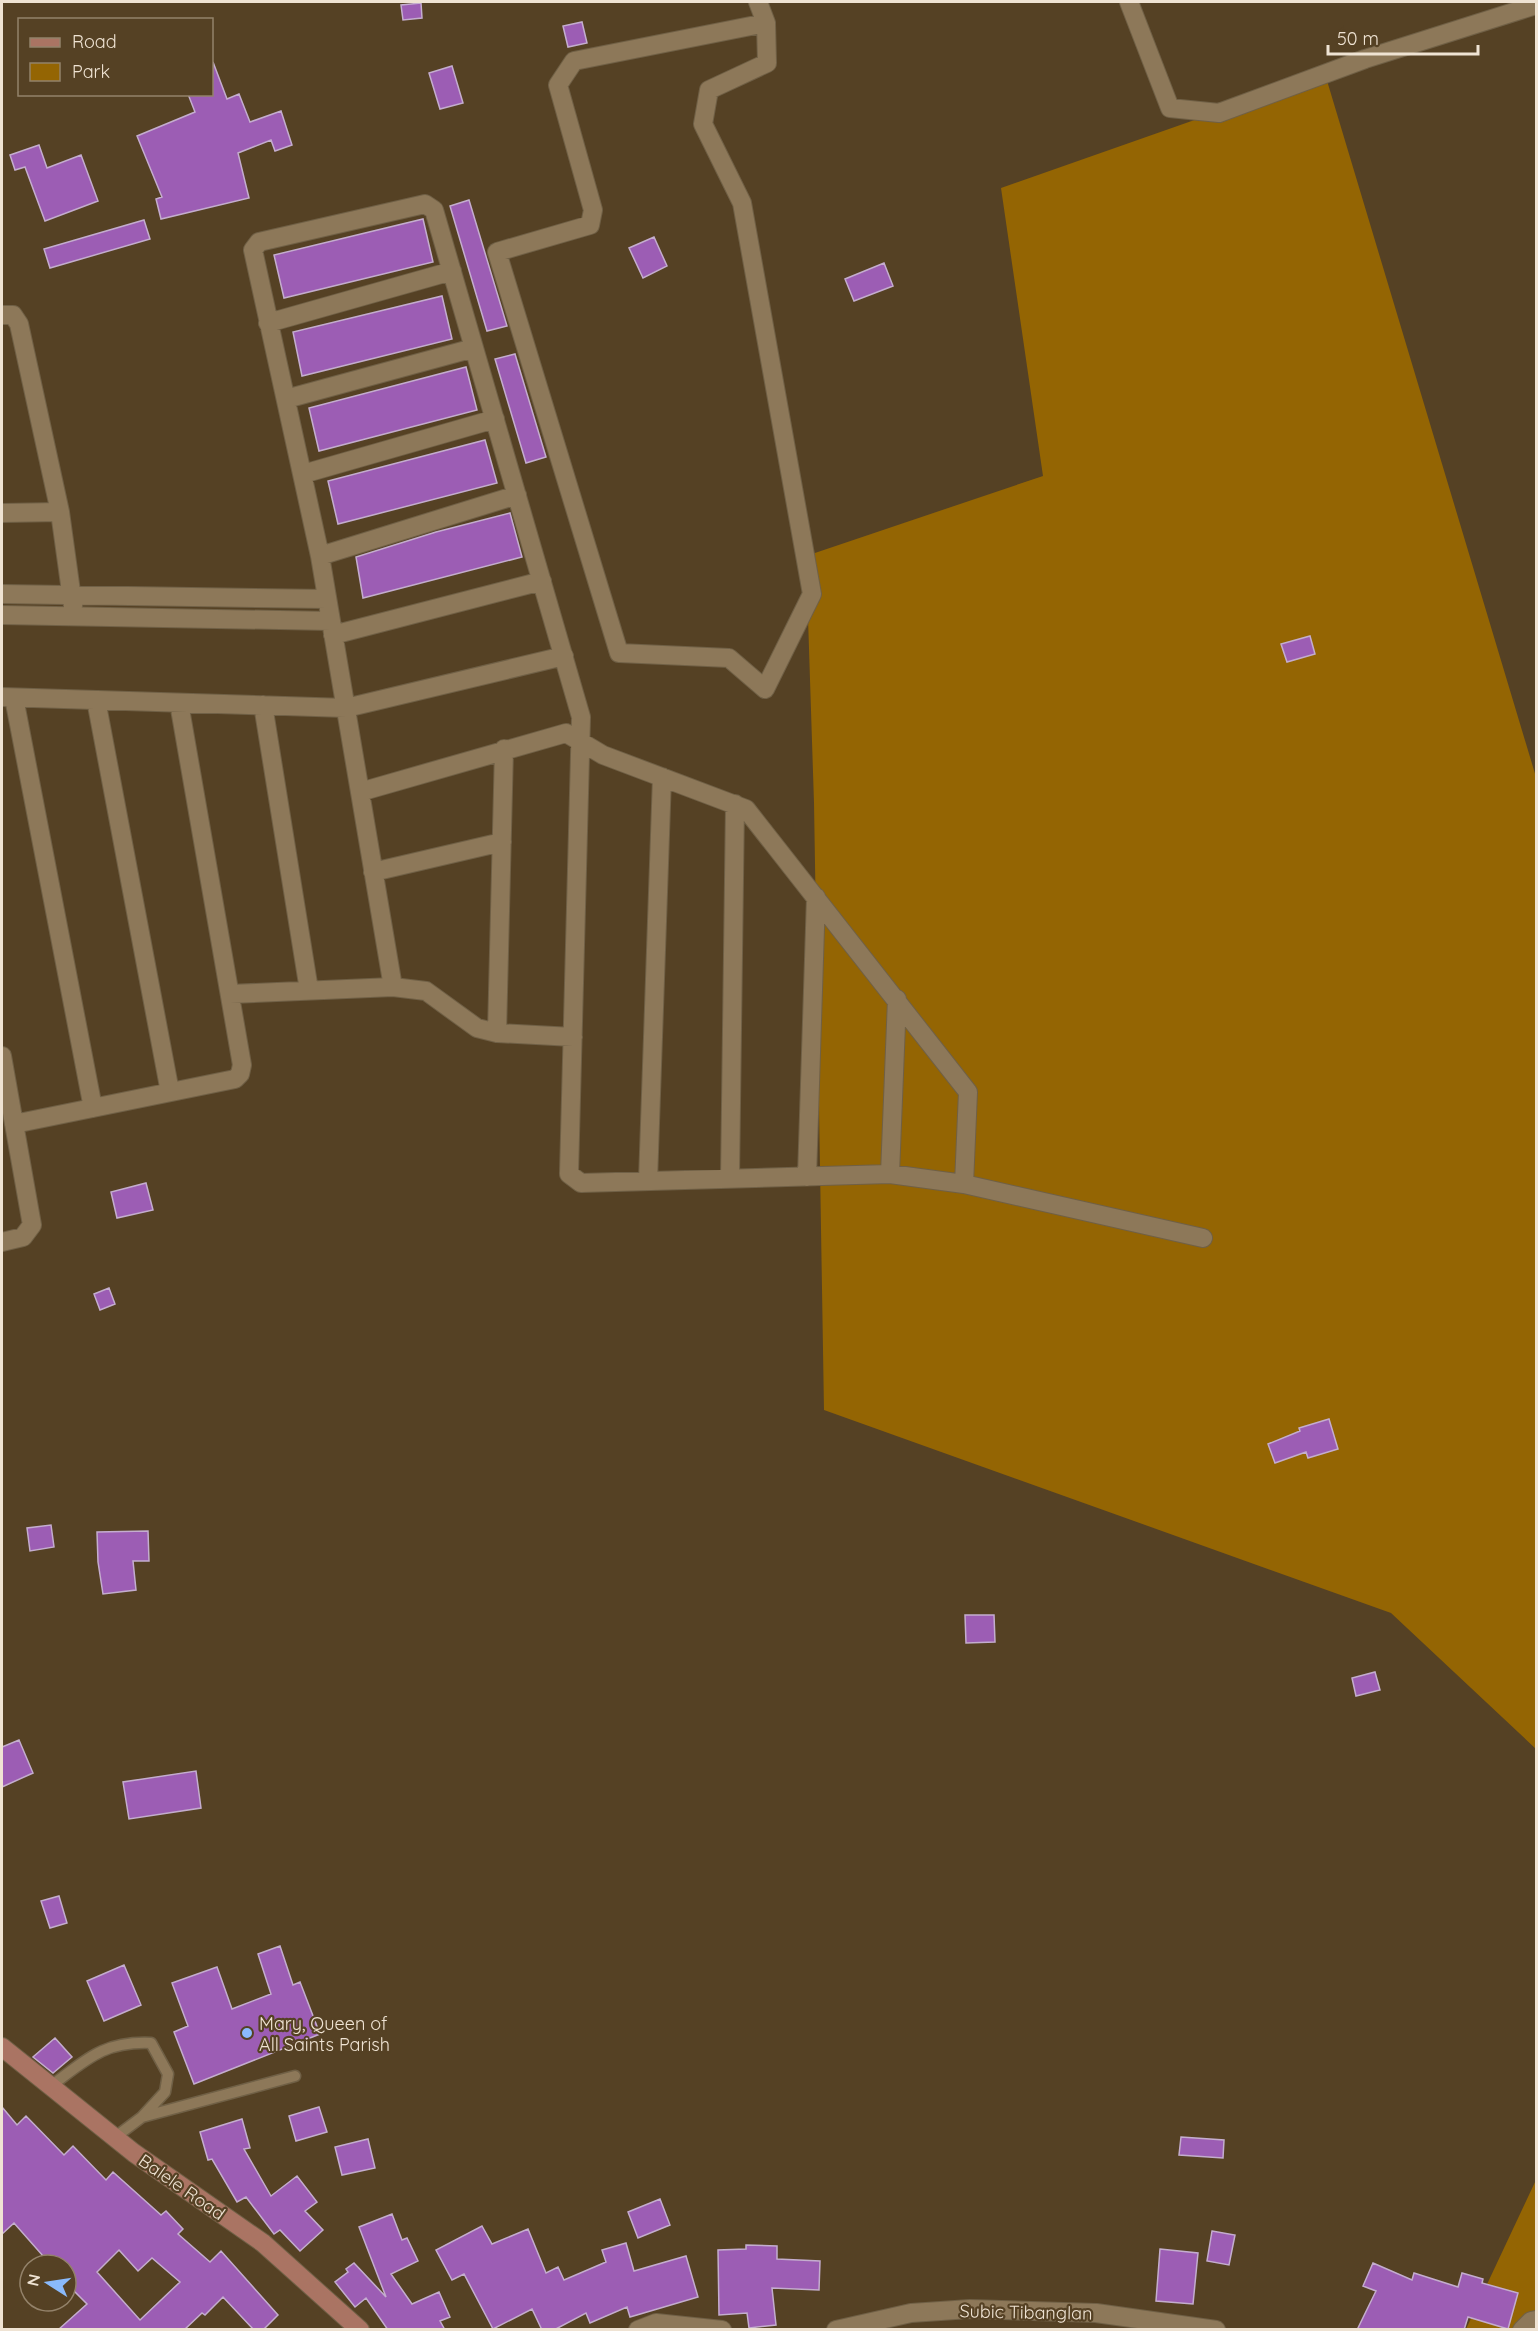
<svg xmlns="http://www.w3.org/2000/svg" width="1538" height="2331" viewBox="0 0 1538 2331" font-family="Quicksand,sans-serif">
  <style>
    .green { fill: #946503 }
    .building { fill: #9c5db4; stroke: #c4adce; stroke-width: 1.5; fill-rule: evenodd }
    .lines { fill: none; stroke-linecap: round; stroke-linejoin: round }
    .lane-casing { stroke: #706046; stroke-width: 13 }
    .street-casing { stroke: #706046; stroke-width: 20 }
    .secondary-casing { stroke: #706046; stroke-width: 20 }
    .lane { stroke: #8d7859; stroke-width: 10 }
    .street { stroke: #8d7859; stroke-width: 18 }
    .secondary { stroke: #aa7463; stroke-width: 18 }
    .poi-dot { fill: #8abafc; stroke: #554124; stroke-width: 2 }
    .labels { text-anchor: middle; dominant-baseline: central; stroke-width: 4.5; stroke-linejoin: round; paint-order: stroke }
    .poi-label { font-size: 18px; fill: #efe3d3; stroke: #554124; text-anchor: start }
    .street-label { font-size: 18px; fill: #efe3d3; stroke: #554124 }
  </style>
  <rect width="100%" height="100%" fill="#554124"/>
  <!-- green -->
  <path class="green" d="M1325,74L1536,777V1749L1391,1613L824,1410L814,803L806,556L1043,476L1001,188Z
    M1536,2180V2329H1466Z"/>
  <!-- building -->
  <path class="building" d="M421,3L422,18L403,20L401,5Z
    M582,22L587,43L568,47L563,26Z
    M213,62L227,99L239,94L250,122L281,111L292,145L275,151L271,140L238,153L249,198L161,219L156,199L162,197L137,136L195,112L188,94H212Z
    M452,66L463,103L440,109L429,73Z
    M39,145L47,168L81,155L98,201L45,221L25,167L15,170L10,155Z
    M469,200L507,326L487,331L450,206Z
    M423,219L433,262L284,298L274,255Z
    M144,220L150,239L50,268L44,249Z
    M654,237L667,266L643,278L629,248Z
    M884,263L893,286L854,301L845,279Z
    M442,296L452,339L302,376L293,332Z
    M515,354L546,457L526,463L495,359Z
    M466,367L477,410L319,451L309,408Z
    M485,440L497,483L338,524L328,481Z
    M510,513L522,557L363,598L356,557L436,532Z
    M1310,636L1315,654L1287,662L1281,644Z
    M146,1183L153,1210L117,1218L111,1192Z
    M109,1288L115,1304L100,1310L94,1294Z
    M1329,1419L1338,1449L1308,1458L1306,1452L1275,1463L1268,1444L1300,1431L1299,1428Z
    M51,1525L54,1547L30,1551L27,1528Z
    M148,1531L149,1561H133L136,1590L103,1594L98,1562L97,1532Z
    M965,1615H994L995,1642L966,1643Z
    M1375,1672L1380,1690L1356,1696L1352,1678Z
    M19,1740L33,1773L2,1787V1747Z
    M196,1771L201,1808L129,1819L123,1782Z
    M59,1896L67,1923L50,1928L41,1901Z
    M280,1946L293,1985L300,1982L320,2034L194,2084L174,2032L188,2026L172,1983L217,1967L232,2009L271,1994L258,1954Z
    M124,1965L141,2005L104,2021L87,1981Z
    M55,2038L72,2057L53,2073L33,2057Z
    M2,2107L17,2125L26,2116L64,2155L73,2146L106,2180L113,2172L161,2215L166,2211L183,2229L178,2234L210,2262L221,2251L278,2315L263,2330H254L223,2297L205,2315L202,2313L184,2330H58L87,2304L66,2283V2265H51L14,2223L2,2234ZM119,2250L138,2271L152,2258L180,2282L140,2320L97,2272Z
    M319,2107L327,2132L296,2141L289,2116Z
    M242,2119L250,2148L244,2149L271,2196L297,2176L317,2202L305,2211L323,2230L300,2251L280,2230L274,2234L246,2197L237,2202L212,2159L208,2160L200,2132Z
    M1181,2137L1224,2140L1223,2158L1179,2155Z
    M368,2139L375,2168L342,2175L335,2147Z
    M660,2199L670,2225L638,2238L628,2212Z
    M392,2214L402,2240L407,2238L418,2261L391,2274L412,2304L439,2292L450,2317L440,2321L445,2330H388L366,2298L355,2307L335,2282L348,2272L346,2269L354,2263L386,2297L359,2227Z
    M482,2226L492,2244L528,2229L546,2273L558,2267L564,2280L606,2262L602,2250L626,2243L634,2271L686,2256L698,2297L630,2317L627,2307L590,2323L586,2313L554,2330H542L532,2309L493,2329L464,2274L452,2280L436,2250Z
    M1212,2231L1235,2235L1229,2265L1207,2261Z
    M746,2245L777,2246V2259L820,2261L819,2290L772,2288L776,2325L749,2328L747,2313L719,2315L718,2250L746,2249Z
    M1160,2249L1198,2253L1193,2304L1156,2301Z
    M1373,2263L1412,2280L1414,2273L1458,2287L1462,2273L1483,2279L1482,2283L1518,2293L1508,2329L1468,2317L1464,2330H1357L1376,2291L1363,2286Z"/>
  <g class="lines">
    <!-- lane casing -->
    <g class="lane-casing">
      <path id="lane" d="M51,2086C87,2059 104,2041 151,2043L168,2074L165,2092L142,2117
        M114,2138L142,2117L295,2076"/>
    </g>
    <!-- street casing -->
    <g class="street-casing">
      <path id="street" d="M758,2L766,23L767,63L709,90L703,124L742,203L812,594L765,689L729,658L619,653L497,252L590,225L593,210L558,85L574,61L766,23
        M1129,2L1170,108L1219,113L1365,59L1536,5
        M2,315H13L19,324L60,512L73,606
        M268,323L452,271
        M286,399L474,348
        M303,474L495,419
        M2,513L60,512
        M320,556L517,495
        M2,594L327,599
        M2,615L331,621
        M333,635L542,581
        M2,697L346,708L564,656
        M14,698L93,1108
        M96,700L170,1092
        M263,705L309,990
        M360,792L566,733L603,755L746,809L968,1092L964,1184
        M373,872L502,842
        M393,987L320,556L253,250L259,242L425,204L434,210L581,717L569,1174L581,1183L890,1174L964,1184L1203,1238
        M230,994L393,987L426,991L477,1028L497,1033L573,1037
        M497,1033L504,749
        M2,1056L32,1225L23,1237L2,1242
        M14,1124L235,1079L240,1074L242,1065L179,703
        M890,1174L897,999
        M807,1177L816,897
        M730,1179L735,804
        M648,1181L662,777
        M638,2330L656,2323L722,2330
        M836,2330L911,2313L970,2309L1096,2313L1216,2330
        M1522,2330L1531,2321L1536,2320"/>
    </g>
    <!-- secondary casing -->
    <g class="secondary-casing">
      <path id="secondary" d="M2,2047L134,2153L263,2243L360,2330"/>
    </g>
    <!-- lane -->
    <use href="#lane" class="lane"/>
    <!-- street -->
    <use href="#street" class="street"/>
    <!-- secondary -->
    <use href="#secondary" class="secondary"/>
  </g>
  <!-- markers -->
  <circle class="poi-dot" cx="247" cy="2033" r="6"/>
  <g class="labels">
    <!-- poi labels -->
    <g class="poi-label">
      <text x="259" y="2023">Mary, Queen of<tspan x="259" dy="21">All Saints Parish</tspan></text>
    </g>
    <!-- street labels -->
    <g class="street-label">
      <text transform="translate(182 2187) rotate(35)">Balele Road</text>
      <text transform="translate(1026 2312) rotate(1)">Subic Tibanglan</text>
    </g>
  </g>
  <!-- border -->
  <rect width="1538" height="2331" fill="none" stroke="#efe3d3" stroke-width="6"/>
  <!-- legend -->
  <rect x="18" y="18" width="195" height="78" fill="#554124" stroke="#93826a" stroke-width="1.5"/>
  <rect x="30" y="38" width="30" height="9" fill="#aa7463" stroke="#93826a" stroke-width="1.5"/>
  <text x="72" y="48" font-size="18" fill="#efe3d3">Road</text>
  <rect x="30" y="63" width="30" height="18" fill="#946503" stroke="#93826a" stroke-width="1.5"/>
  <text x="72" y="78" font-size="18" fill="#efe3d3">Park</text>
  <!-- north arrow -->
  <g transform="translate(48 2283) rotate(282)"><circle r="28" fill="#554124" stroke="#93826a" stroke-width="1.5"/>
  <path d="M0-4.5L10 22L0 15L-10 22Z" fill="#8abafc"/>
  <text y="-9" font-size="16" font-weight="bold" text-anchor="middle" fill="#efe3d3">N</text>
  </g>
  <!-- scale -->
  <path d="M1328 45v9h150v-9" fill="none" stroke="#efe3d3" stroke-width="3"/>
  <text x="1337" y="45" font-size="18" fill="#efe3d3" stroke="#554124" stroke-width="4.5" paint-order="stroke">50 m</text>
</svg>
